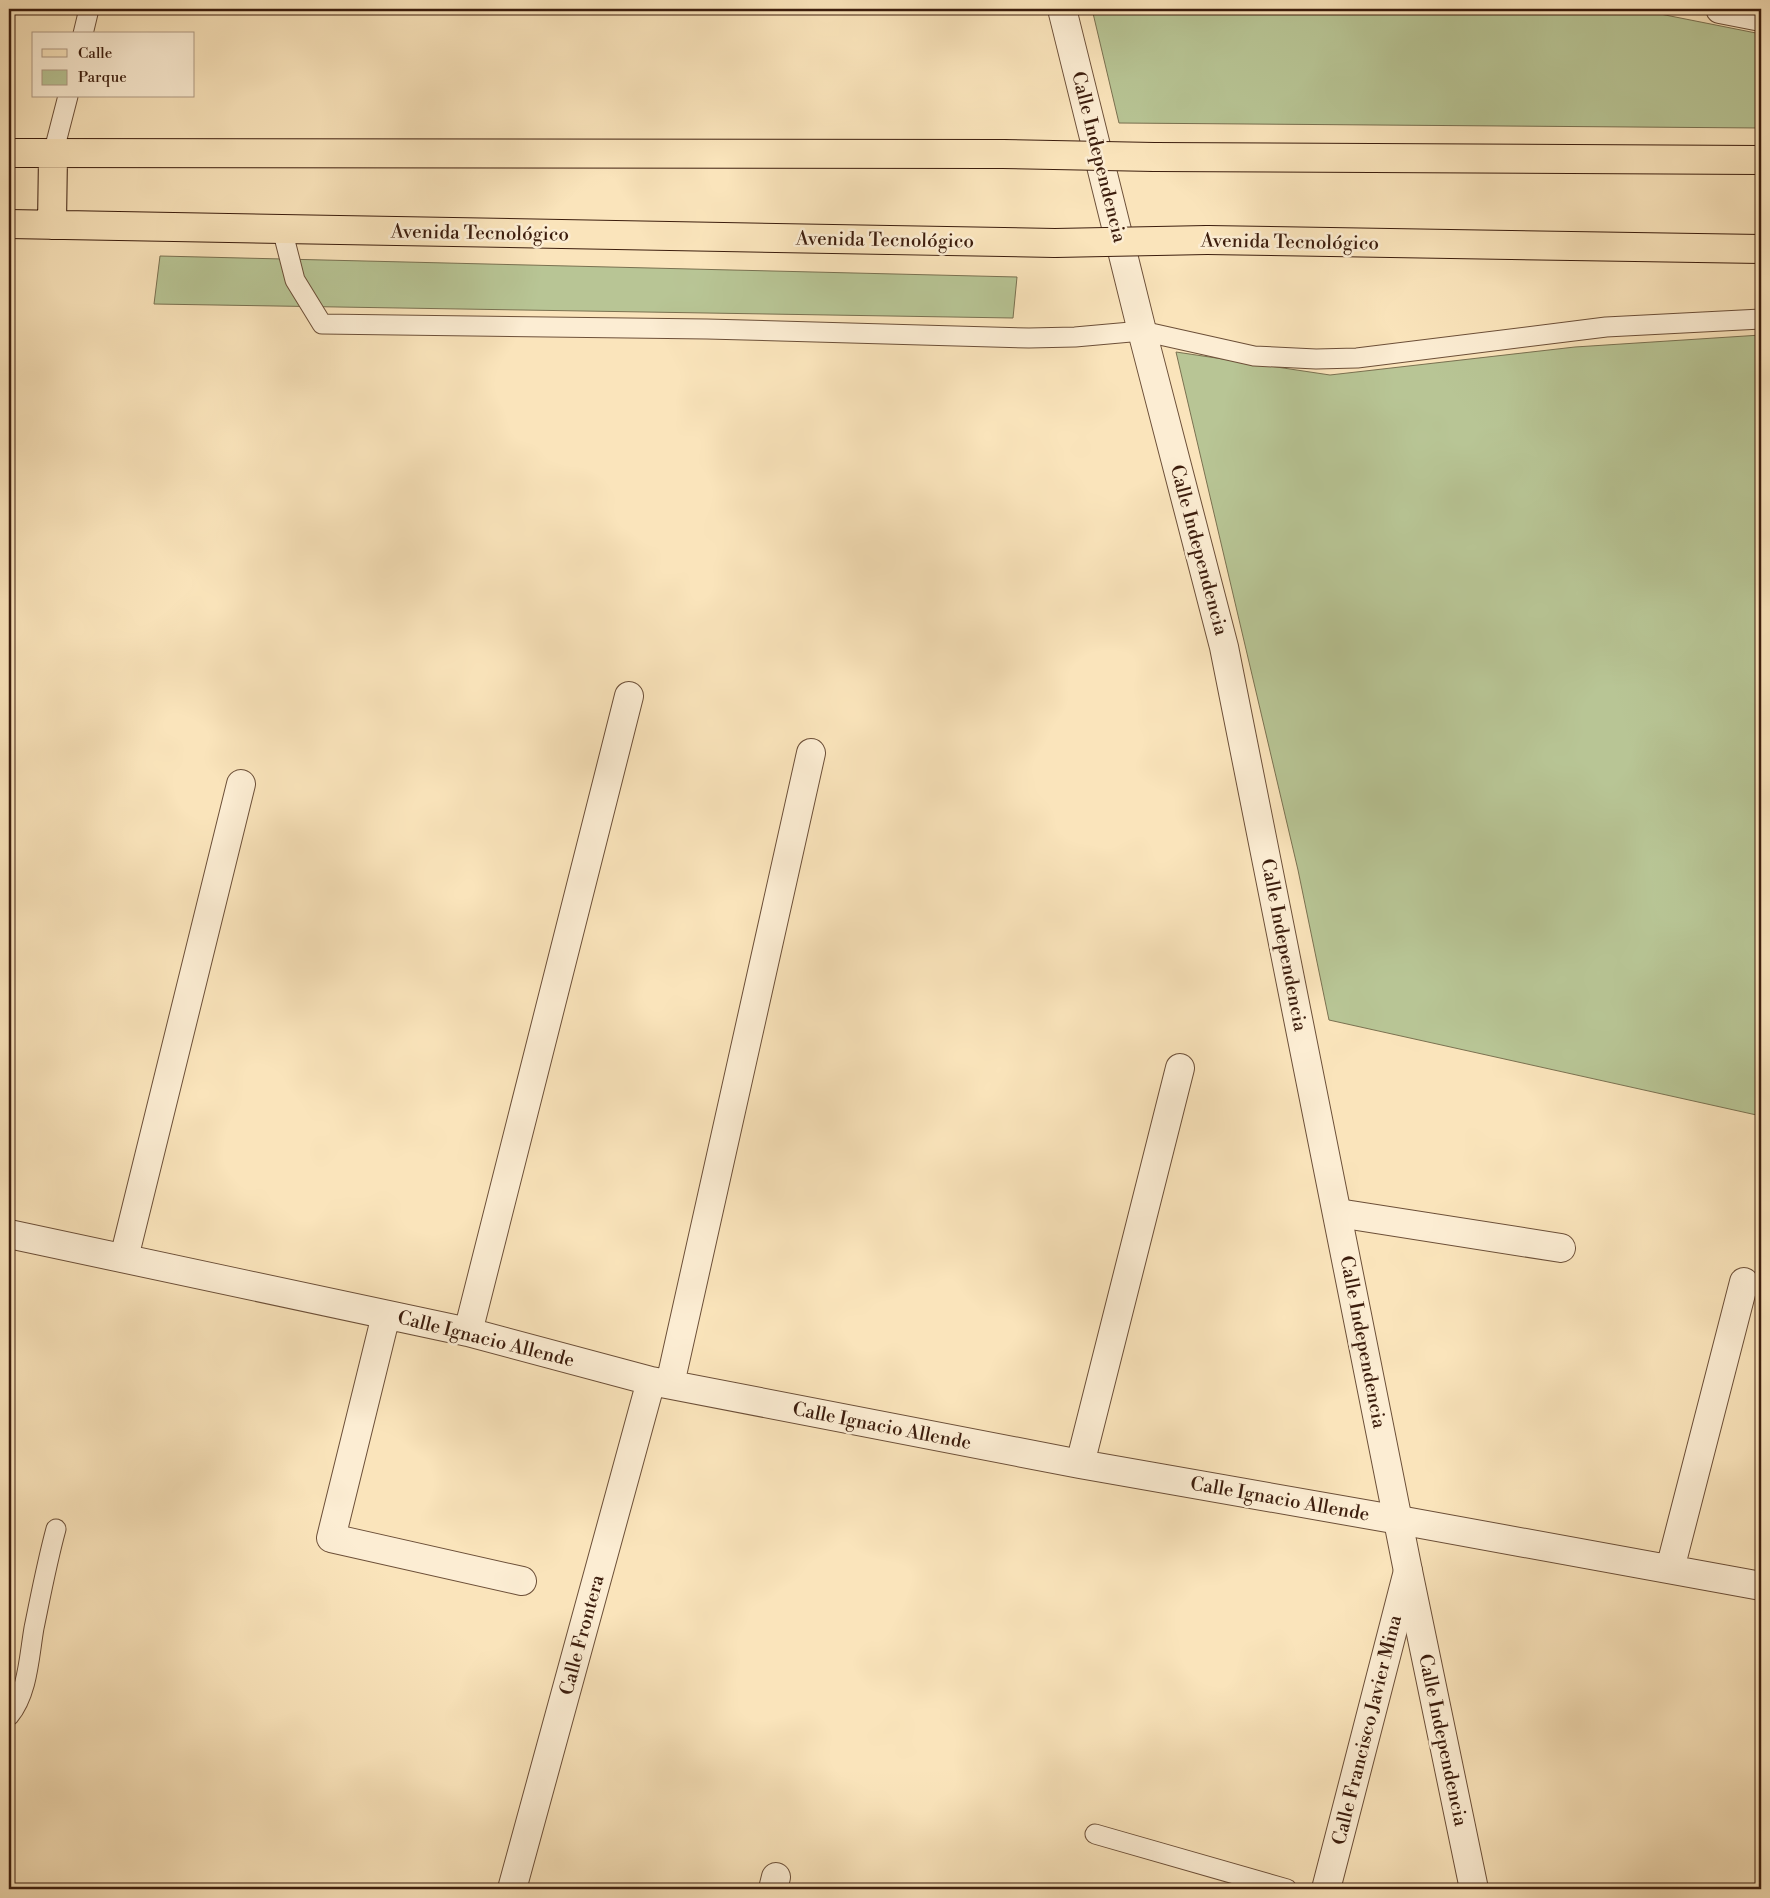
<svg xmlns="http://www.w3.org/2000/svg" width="1770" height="1898" viewBox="0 0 1770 1898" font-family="'Libre Bodoni',serif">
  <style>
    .green { fill: #b8c595; stroke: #7a7151 }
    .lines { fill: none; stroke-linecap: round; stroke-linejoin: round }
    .service-casing { stroke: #6c4f38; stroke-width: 21 }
    .minor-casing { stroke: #6c4f38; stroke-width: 30 }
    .tertiary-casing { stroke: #6c4f38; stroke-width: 30 }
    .primary-casing { stroke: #3c1d0d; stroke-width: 30 }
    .service { stroke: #fcedd3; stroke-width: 19 }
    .minor { stroke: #fcedd3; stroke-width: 28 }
    .tertiary { stroke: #fcedd3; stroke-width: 28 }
    .primary { stroke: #fae4bb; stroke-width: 28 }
    .primary-bridge-casing { stroke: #3c1d0d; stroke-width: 30; stroke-linecap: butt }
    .primary-bridge { stroke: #fae4bb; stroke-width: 28 }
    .labels { text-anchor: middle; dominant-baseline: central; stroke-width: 5; stroke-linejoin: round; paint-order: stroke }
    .street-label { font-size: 19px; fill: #3c1d0d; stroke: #fcedd3 }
  </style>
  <rect width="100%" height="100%" fill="#fae4bb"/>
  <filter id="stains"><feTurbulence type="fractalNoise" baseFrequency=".004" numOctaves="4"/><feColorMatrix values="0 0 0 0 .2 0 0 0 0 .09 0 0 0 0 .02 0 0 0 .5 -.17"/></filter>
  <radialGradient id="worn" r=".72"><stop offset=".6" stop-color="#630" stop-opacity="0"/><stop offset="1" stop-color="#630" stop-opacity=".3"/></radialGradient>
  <!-- green -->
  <path class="green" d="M1092,9H1635L1761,34V128L1119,123Z
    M160,256L1017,277L1013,318L154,304Z
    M1761,335V1116L1329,1020L1298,870L1176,352L1330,375L1575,347Z"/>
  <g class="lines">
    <!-- service casing -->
    <g class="service-casing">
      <path id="service" d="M83,34L89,9
        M53,154L68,96
        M282,229L295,280L322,324L707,329L1029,338L1075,337L1142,331L1254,356L1316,359L1357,358L1606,327L1761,319
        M9,1716C28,1693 29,1657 34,1628C41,1594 47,1562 56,1529
        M1095,1834L1287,1889"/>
    </g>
    <!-- minor casing -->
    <g class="minor-casing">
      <path id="minor" d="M1720,9L1761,17
        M1338,1213L1561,1248
        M9,1234L468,1332L651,1381L1080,1464L1399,1520L1761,1586
        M124,1258L241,784
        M386,1315L331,1538L522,1581
        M468,1332L629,696
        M670,1384L811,753
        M1080,1464L1180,1068
        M1670,1569L1744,1282
        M512,1889L651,1381
        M773,1889L776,1877
        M1326,1889L1408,1571"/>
    </g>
    <!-- tertiary casing -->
    <g class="tertiary-casing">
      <path id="tertiary" d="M1062,9L1142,331L1224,647L1408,1571L1474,1889"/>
    </g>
    <!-- primary casing -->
    <g class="primary-casing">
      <path id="primary" d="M9,153L1003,154
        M1154,157L1761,160
        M9,224L1055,243
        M52,225L53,154
        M1207,240L1761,249"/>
    </g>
    <!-- service -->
    <use href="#service" class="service"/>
    <!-- minor -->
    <use href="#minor" class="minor"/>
    <!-- tertiary -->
    <use href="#tertiary" class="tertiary"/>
    <!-- primary -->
    <use href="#primary" class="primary"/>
    <!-- primary-bridge casing -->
    <g class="primary-bridge-casing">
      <path id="primary-bridge" d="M1003,154L1154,157
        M1055,243L1207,240"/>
    </g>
    <!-- primary-bridge -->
    <use href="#primary-bridge" class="primary-bridge"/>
  </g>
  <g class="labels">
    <!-- street labels -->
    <g class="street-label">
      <text transform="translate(1099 157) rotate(76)">Calle Independencia</text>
      <text transform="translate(480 233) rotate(1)">Avenida Tecnológico</text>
      <text transform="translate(885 240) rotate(1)">Avenida Tecnológico</text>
      <text transform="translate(1290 242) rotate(1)">Avenida Tecnológico</text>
      <text transform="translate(1199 550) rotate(75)">Calle Independencia</text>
      <text transform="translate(1284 945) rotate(79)">Calle Independencia</text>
      <text transform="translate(486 1339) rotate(14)">Calle Ignacio Allende</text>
      <text transform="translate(1363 1342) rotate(79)">Calle Independencia</text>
      <text transform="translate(882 1426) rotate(11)">Calle Ignacio Allende</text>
      <text transform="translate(1280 1499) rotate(10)">Calle Ignacio Allende</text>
      <text transform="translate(582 1635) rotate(-75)">Calle Frontera</text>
      <text transform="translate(1367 1730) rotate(-76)">Calle Francisco Javier Mina</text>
      <text transform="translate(1443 1740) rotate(78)">Calle Independencia</text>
    </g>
  </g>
  <!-- margin -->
  <rect width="1770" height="1898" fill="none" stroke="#fae4bb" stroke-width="30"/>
  <rect x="10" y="10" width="1750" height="1878" fill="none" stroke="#3c1d0d" stroke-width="2.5"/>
  <rect x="15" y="15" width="1740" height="1868" fill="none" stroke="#3c1d0d"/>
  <!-- legend -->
  <rect x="32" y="32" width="162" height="65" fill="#fcedd3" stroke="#af9a84"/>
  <rect x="42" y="49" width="25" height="8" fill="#fae4bb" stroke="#af9a84"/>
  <text x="78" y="58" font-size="15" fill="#3c1d0d">Calle</text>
  <rect x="42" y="70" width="25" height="15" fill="#b8c595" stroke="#af9a84"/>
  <text x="78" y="82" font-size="15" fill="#3c1d0d">Parque</text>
  <rect width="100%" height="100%" filter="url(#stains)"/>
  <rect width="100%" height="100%" fill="url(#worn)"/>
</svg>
